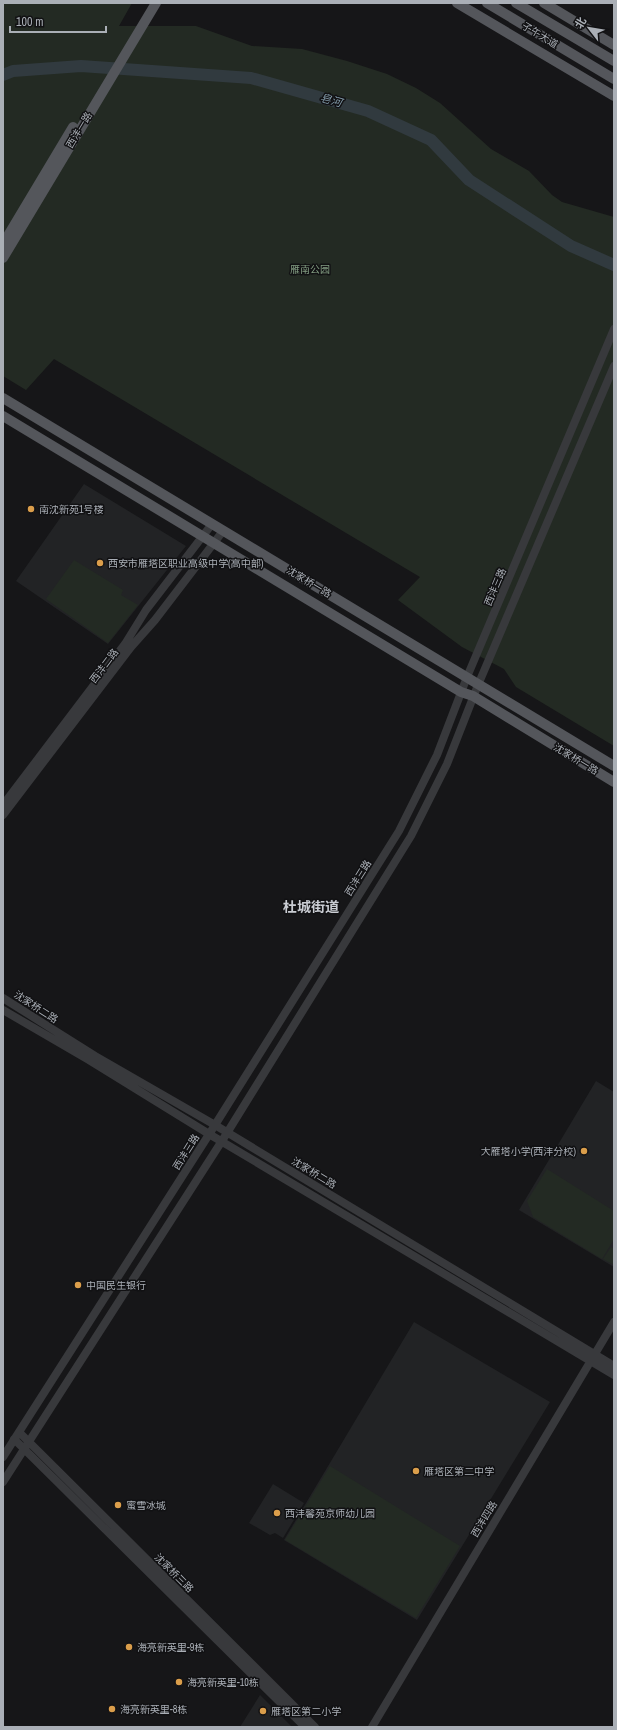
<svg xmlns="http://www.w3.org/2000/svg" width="617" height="1730" viewBox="0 0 617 1730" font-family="'Archivo Narrow','Noto Sans SC',sans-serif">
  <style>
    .built { fill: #222325 }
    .green { fill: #232a23 }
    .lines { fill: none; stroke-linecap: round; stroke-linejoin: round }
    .river { stroke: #313a3f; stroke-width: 12 }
    .minor { stroke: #38393c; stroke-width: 8 }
    .major { stroke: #54565b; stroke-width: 10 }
    .poi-dot { fill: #db9e4b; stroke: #111113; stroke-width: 1.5 }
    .labels { text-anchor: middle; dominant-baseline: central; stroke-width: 3; stroke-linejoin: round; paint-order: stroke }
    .street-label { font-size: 10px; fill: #aaafb6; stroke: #111113 }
    .park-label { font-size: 10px; fill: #849f83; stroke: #111113 }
    .poi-label { font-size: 10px; fill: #aaafb6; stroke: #111113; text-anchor: start }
    .water-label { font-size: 11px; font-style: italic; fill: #859ead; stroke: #111113 }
    .district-label { font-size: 14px; font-weight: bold; fill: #cacdd3; stroke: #111113 }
  </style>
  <rect width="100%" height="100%" fill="#161618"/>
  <!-- built -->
  <path class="built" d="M84,484L186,546L108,644L16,581Z
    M596,1081L614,1092V1267L519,1210Z
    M414,1322L550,1402L417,1620L284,1540Z
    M273,1484L304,1503L283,1538L275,1533L270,1535L249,1523Z
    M260,1695L292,1727H240Z"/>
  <!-- green -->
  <path class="green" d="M3,3H132L119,26H196L252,46L302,49L347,61L387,74L416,88L440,103L491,149L529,171L552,195L562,202L614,217V746L516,687L504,669L462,647L398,600L420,577L54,359L26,390L3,376Z
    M74,560L123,590L121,595L138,605L108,643L46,599Z
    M547,1169L614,1211V1239L602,1259L533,1217L527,1201Z
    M611,1247L614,1249V1265L603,1259Z
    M330,1466L460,1546L416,1618L285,1540Z"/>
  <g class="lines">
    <!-- river -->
    <path class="river" d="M3,75L13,71L81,66L251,78L368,111L431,140L469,180L571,246L614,265"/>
    <!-- minor -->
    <path class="minor" d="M3,805L125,644L146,610L212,524
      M3,815L131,647L155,620L223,531
      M3,998L95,1056L215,1125L614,1366
      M3,1010L89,1060L209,1134L614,1375
      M19,1432L315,1727
      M14,1439L305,1727
      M3,1457L215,1125L399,831L437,755L467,677L614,329
      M3,1482L227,1133L411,836L447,764L478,685L614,366
      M372,1727L614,1322"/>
    <!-- major -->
    <path class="major" d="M457,3L614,96
      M487,3L614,79
      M516,3L614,61
      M544,3L614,45
      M3,244L73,127
      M3,258L156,3
      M3,398L614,766
      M3,416L461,692L473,696L614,782"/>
  </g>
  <!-- markers -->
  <g class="poi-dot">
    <circle cx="31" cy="509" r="4"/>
    <circle cx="100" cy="563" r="4"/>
    <circle cx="584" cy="1151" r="4"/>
    <circle cx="78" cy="1285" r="4"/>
    <circle cx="416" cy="1471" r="4"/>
    <circle cx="118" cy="1505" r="4"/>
    <circle cx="277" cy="1513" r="4"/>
    <circle cx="129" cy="1647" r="4"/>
    <circle cx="179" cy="1682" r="4"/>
    <circle cx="112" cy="1709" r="4"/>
    <circle cx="263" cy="1711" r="4"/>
  </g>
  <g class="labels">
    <!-- street labels -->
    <g class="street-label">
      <text transform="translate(540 35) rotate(31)">子午大道</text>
      <text transform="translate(79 130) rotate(-59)">西沣一路</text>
      <text transform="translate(309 582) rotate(31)">沈家桥一路</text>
      <text transform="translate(495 587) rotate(-67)">西沣三路</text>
      <text transform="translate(104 666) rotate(-53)">西沣二路</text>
      <text transform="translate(576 759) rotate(31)">沈家桥一路</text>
      <text transform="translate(358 878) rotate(-58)">西沣三路</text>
      <text transform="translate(36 1007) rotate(33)">沈家桥二路</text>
      <text transform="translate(186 1152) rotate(-58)">西沣三路</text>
      <text transform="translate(314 1173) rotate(31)">沈家桥二路</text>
      <text transform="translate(484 1519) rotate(-59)">西沣四路</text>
      <text transform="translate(174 1573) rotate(45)">沈家桥三路</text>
    </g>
    <!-- park labels -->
    <g class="park-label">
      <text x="310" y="269">雁南公园</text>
    </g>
    <!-- poi labels -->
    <g class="poi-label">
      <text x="39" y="509">南沈新苑1号楼</text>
      <text x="108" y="563">西安市雁塔区职业高级中学(高中部)</text>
      <text x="576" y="1151" text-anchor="end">大雁塔小学(西沣分校)</text>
      <text x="86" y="1285">中国民生银行</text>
      <text x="424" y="1471">雁塔区第二中学</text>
      <text x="126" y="1505">蜜雪冰城</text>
      <text x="285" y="1513">西沣馨苑京师幼儿园</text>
      <text x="137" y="1647">海亮新英里-9栋</text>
      <text x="187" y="1682">海亮新英里-10栋</text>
      <text x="120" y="1709">海亮新英里-8栋</text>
      <text x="271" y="1711">雁塔区第二小学</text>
    </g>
    <!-- water labels -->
    <g class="water-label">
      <text transform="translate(331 100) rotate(16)">皂河</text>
    </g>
    <!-- district labels -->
    <g class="district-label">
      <text x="311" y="907">杜城街道</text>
    </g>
  </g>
  <!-- border -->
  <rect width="617" height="1730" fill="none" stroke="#aaafb6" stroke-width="8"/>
  <!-- north arrow -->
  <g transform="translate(589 28) rotate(301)" stroke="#111113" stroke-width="3" paint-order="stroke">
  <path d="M0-3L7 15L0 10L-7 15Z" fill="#aaafb6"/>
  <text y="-6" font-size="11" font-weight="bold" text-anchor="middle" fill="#aaafb6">北</text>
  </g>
  <!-- scale -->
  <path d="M10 26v6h96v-6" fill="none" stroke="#aaafb6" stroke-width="2"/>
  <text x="16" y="26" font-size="12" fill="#aaafb6" stroke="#111113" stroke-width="3" paint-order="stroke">100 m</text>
</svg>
